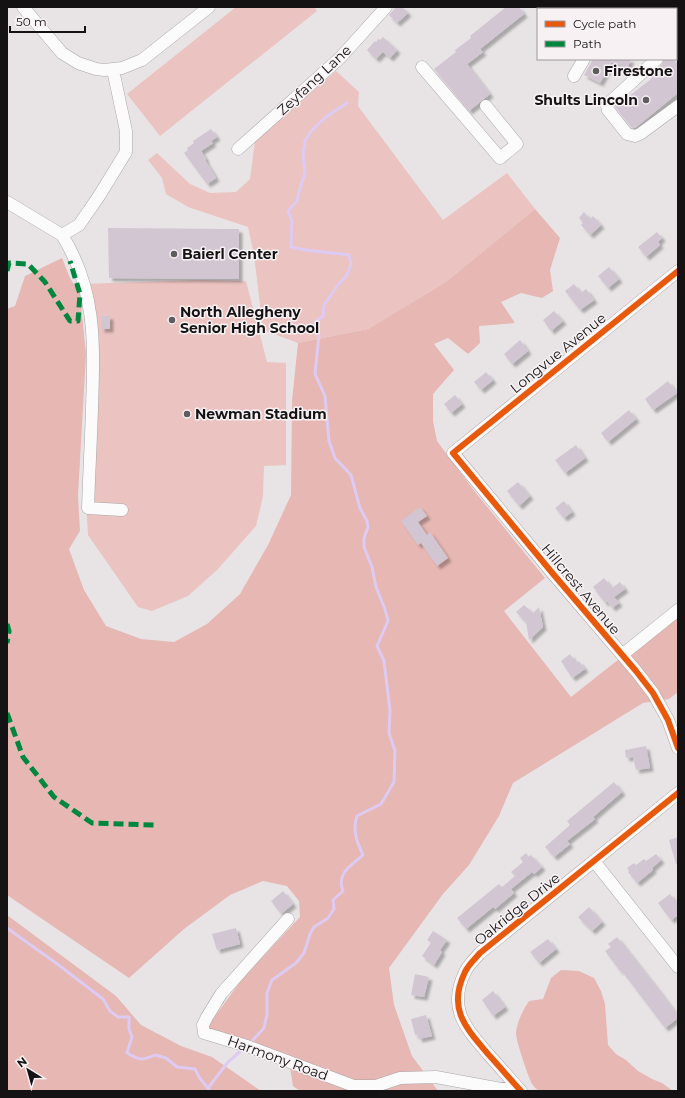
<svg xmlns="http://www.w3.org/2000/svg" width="685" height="1098" viewBox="0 0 685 1098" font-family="Montserrat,sans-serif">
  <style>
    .green { fill: #ebc3c0 }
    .forest { fill: #e6b7b3 }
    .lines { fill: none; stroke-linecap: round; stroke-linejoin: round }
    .stream { stroke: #decbf3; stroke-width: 3 }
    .building { fill: #d2c6d2; filter: url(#shadow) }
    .minor-casing { stroke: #a8a6a7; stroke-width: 13 }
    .highway-casing { stroke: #a8a6a7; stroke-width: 19 }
    .minor { stroke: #fcfbfb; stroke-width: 12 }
    .highway { stroke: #fcfbfb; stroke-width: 18 }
    .quiet { stroke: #00873e; stroke-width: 5; stroke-dasharray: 10 5; stroke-linecap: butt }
    .cycleway-casing { stroke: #f7f1f4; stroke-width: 8 }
    .cycleway { stroke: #e8590c; stroke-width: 6 }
    .poi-dot { fill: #5e5c5d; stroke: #f7f1f4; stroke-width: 1.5 }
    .labels { text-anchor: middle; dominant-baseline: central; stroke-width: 3; stroke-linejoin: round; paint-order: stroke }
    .poi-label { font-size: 14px; font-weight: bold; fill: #141213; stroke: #f7f1f4; text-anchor: start }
    .street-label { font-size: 14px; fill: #141213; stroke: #f7f1f4 }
  </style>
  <defs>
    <filter id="shadow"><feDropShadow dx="3.5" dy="3.5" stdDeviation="1" flood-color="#0004"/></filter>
  </defs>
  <rect width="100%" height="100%" fill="#e8e4e6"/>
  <!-- green -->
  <path class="green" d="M236,7H314L317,11L160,136L127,94Z
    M336,71L359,92L358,106L443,220L507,173L535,209L446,282L368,329L298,343L263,330L254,255L248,227L188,207L166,194L162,178L148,160L157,153L190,184L210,193L236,192L250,179L255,141Z
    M198,280L246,281L267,362L286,363V465L264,466L263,496L256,526L217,570L188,596L152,611L138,607L88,535L85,481L93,347L83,284Z"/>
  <!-- forest -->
  <path class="forest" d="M535,209L560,238L550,270L553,291L542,298L521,293L501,302L515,323L479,326L480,343L468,354L448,338L434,344L454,370L433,394V421L437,441L472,488L545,578L504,611L571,697L614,663L678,615V692L669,699L643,703L513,783L499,816L469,865L443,894L389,968L394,1005L412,1056L438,1091H300L293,1086L289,1061L207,1027L243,978L300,917L299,901L287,886L263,881L230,895L184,929L129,978L7,895V309L15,306L25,276L62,258L70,278L80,294L86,355L78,495L80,531L69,549L84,590L106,626L141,639L174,642L207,624L240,594L268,545L291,495L292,401L298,343L368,329L446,282Z
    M7,915L116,996L141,1025L181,1046L212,1057L261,1091H7Z
    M561,970L579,971L594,978L601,991L605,1004L608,1045L616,1054L626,1060L638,1071L652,1079L662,1083L673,1091H539C536,1089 534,1087 532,1084C528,1076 516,1041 516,1033C517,1022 523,1010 529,1001L543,999L551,978Z"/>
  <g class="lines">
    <!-- stream -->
    <path class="stream" d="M7,928L56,963L103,999L110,1011L118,1017H129V1029L132,1037L127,1053C139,1060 142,1061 155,1055L166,1058L177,1067L195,1069L199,1077L210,1091
      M251,1042L264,1028L267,1015V993L272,980L296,963L304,953L310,934L314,927L328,918L334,909L333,900L343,891C336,873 351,866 363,855C357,842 352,830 357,816L381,804L394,782L395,751L389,733L390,710L384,661L377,646L388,621L385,609L376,587L372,567L364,547V538L368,527L367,521L360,508L351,475L335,458L329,441L325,396L315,374L319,335L314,329L315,322L323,316L324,305L338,285L347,275L351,264L349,255C329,252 310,252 291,247L292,221L288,211L297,201L299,192L305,172L303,155L305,141L311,131L326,117L347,103
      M208,1088L228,1062L243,1049"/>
  </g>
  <!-- building -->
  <path class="building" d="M396,7H402L408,13L397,23L389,15Z
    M506,7H519L524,14L480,49L483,52L467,64L490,94L469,111L434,69L456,52L455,50L471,38L470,36Z
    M383,37L397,50L390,58L383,52L376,59L367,50L375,41L376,42L378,39L380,40Z
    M593,59H631L627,68L612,61L600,83L584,75Z
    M664,59H671L678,63V93L635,128L631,127L615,107L651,79L655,71L662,64Z
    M211,129L217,137L211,141L213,143L201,151L206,159L205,160L216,178L207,184L184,153L188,150L187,148L194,143L193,141Z
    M584,212L590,219L593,216L601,225L590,235L581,225L583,223L579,218Z
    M108,228L239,229V279L109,278Z
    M657,232L662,238L658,242L660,245L646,257L638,247Z
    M609,267L619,279L608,288L598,276Z
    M574,284L581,293L586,289L594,300L580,310L565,291Z
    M554,311L563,321L551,331L543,320Z
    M102,316H110V329H101Z
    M520,340L528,351L512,364L504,354Z
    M486,372L493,380L481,390L474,382Z
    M668,381L677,393L653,410L645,399Z
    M455,395L462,404L451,413L444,404Z
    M629,410L636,419L608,442L601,433Z
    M576,445L585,458L565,473L555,460Z
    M518,482L530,496L519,506L507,491Z
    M564,501L572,512L564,518L555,508Z
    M420,507L427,516L418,522L427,535L430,532L448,558L437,566L421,543L418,545L401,521Z
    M604,578L612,588L620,582L625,589L614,597L619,603L612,608L607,601L605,603L593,587Z
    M524,605L533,613L539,607L543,627L529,640L526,622L516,612Z
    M570,654L576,663L579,661L585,669L572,678L561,661Z
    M646,746L650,768L636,770L633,757L626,758L625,750Z
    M614,782L622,792L593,817L595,819L567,841L570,844L554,857L545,847L570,825L567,821Z
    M678,837V864H676L669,840Z
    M526,853L529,857L531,855L542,867L534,874L532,872L511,889L514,893L495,909L493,907L466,929L457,918L499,884L502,887L515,876L511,872L523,862L520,858Z
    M656,854L661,860L652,868L653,870L637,883L628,872L629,871L627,868L634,863L636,865L644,859L646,861Z
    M283,891L293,904L281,914L271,901Z
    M670,894L678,904V915L671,920L658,903Z
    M589,907L602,922L592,931L578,917Z
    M236,928L240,944L217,950L212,934Z
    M433,931L447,940L440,950L442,952L434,965L422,956L431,943L427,940Z
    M617,937L657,988L678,1016V1018L665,1028L621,970L620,971L605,951L611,947L608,944Z
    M548,939L556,949L539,963L530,952Z
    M415,974L429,977L424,997L411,995Z
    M493,991L505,1007L493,1016L482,1000Z
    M426,1015L432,1036L419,1039L417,1034L415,1035L411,1019Z"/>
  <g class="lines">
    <!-- minor casing -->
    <g class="minor-casing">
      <path id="minor" d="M23,7L62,53L78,63L96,69L104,70L122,68L142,60L209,7
        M633,9L634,7
        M676,41L678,39
        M657,59L609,103L607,106L608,110L627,134L635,136L640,134L678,106
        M422,67L500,158L517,144L486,106
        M574,76L584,59
        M238,149L340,58L386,7
        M7,202L62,235L79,225L99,196L126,152V131L113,70
        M62,235C97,291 94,345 92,408C91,442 89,475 88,508L122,510
        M678,271L453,453L554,575L636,671L653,693L668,720L678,748
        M622,655L678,610
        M594,861L678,967
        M288,919L221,994L207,1017L203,1025L204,1033L247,1046L354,1086H376L400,1078L436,1077L501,1089L517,1087
        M521,1091C510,1079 499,1066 488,1054C466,1028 447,1009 465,972C468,965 475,959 480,953L678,793"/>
    </g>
    <!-- highway casing -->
    <g class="highway-casing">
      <path id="highway" d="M650,7L652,9
        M676,26L678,27"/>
    </g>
    <!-- minor -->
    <use href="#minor" class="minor"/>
    <!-- highway -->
    <use href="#highway" class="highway"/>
    <!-- quiet -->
    <path class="quiet" d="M7,271L9,263L28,264L45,282L70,321H78L80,294L70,261
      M7,624L9,631L7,643
      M7,713L23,757L54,797L92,823L155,825"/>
    <!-- cycleway casing -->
    <g class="cycleway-casing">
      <path id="cycleway" d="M678,271L453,453L554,575L636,671L653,693L668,720L678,748
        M521,1091C510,1079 499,1066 488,1054C466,1028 447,1009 465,972C468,965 475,959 480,953L678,793"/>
    </g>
    <!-- cycleway -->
    <use href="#cycleway" class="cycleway"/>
  </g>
  <!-- markers -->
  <g class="poi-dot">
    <circle cx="596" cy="71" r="4"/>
    <circle cx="646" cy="100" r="4"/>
    <circle cx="174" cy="254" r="4"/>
    <circle cx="172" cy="320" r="4"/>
    <circle cx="187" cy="414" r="4"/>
  </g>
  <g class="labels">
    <!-- poi labels -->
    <g class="poi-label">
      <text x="604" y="71">Firestone</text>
      <text x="638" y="100" text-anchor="end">Shults Lincoln</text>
      <text x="182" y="254">Baierl Center</text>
      <text x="180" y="312">North Allegheny<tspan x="180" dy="16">Senior High School</tspan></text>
      <text x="195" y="414">Newman Stadium</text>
    </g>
    <!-- street labels -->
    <g class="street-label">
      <text transform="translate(314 80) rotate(-43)">Zeyfang Lane</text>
      <text transform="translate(558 353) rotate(-39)">Longvue Avenue</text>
      <text transform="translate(581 589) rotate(50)">Hillcrest Avenue</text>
      <text transform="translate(517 909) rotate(-39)">Oakridge Drive</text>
      <text transform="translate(278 1058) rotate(20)">Harmony Road</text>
    </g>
  </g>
  <!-- border -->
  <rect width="685" height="1098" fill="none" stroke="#141213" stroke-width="16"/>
  <!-- legend -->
  <rect x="537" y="8" width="140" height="52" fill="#f7f1f4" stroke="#9c989a"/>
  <rect x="545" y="21" width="20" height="6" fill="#e8590c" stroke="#9c989a"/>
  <text x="573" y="28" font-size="12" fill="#141213">Cycle path</text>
  <rect x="545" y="41" width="20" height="6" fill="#00873e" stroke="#9c989a"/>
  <text x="573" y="48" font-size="12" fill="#141213">Path</text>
  <!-- north arrow -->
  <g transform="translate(28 1070) rotate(323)" stroke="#f7f1f4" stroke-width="3" paint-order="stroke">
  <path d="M0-3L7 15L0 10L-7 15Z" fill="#141213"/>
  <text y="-6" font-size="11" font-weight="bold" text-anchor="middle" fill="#141213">N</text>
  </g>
  <!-- scale -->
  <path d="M10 26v6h75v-6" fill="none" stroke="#141213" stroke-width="2"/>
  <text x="16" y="26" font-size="12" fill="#141213" stroke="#f7f1f4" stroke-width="3" paint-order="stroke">50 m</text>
</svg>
